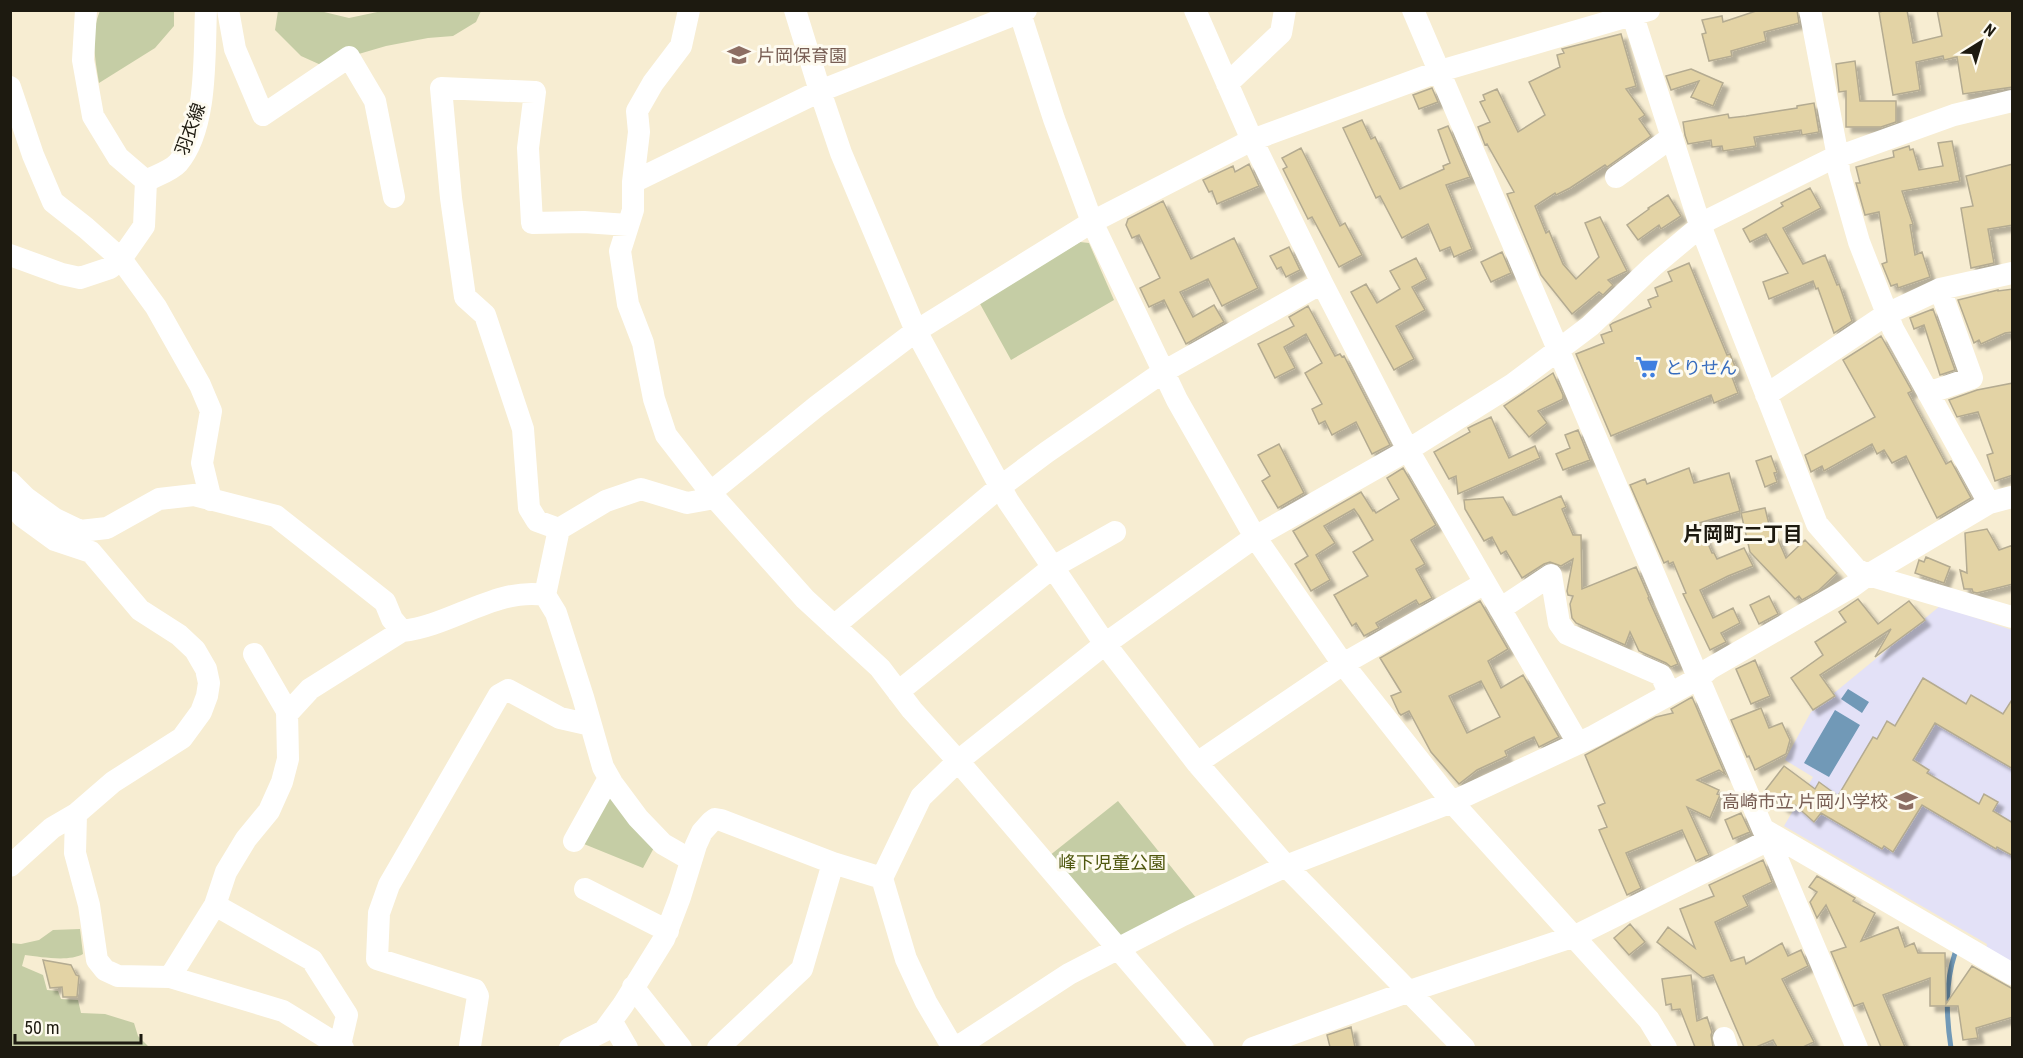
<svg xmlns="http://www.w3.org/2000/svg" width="2023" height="1058" viewBox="0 0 2023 1058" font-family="'Roboto Condensed','Noto Sans JP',sans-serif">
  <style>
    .education { fill: #e3e1f7 }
    .green { fill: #c5cda5 }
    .water { fill: #7199b7 }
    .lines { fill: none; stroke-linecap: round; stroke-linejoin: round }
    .stream { stroke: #7199b7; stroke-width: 5 }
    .building { fill: #e3d3a5; stroke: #b4ab91; stroke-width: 1.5; fill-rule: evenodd; filter: url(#shadow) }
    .minor { stroke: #fff; stroke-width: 22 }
    .labels { text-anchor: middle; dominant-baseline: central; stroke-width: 6; stroke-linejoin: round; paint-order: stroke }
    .education-label { font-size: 18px; fill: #785e54; stroke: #fefbf0; text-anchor: start }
    .street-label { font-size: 18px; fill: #1d1a10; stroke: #fefbf0 }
    .shop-label { font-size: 18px; fill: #366cbe; stroke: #fefbf0; text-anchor: start }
    .park-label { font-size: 18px; fill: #4f570e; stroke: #fefbf0 }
    .neighbourhood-label { font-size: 20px; font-weight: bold; fill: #1d1a10; stroke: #fefbf0 }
  </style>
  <defs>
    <filter id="shadow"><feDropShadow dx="5.5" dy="5.5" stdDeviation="1.5" flood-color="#0004"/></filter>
  </defs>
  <rect width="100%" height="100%" fill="#f7edd2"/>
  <!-- education -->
  <path class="education" d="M1940,606L2012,630V966L1986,950L1987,944L1784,826L1813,777L1785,760L1811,712Z"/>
  <!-- green -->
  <path class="green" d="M100,11H174V26L155,48L99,83C95,59 90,34 100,11Z
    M278,11H320L349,18L382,11H481L476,22L453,36L428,38L386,46L321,65L301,56L275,30Z
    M1080,242L1089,243L1114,300L1011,360L979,302Z
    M610,792L656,844L643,868L579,842Z
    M1118,801L1197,899L1125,938L1115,936L1049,856Z
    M80,929L83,954C69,962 41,957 25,955L22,966L43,975L47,990L58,991L61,999L78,1000L81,1013L105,1014L134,1023L138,1036L149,1047H11V943L21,944L39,940L53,930Z"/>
  <!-- water -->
  <path class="water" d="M1848,689L1869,702L1862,713L1841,699Z
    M1835,710L1860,725L1829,777L1804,763Z"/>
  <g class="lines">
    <!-- stream -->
    <path class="stream" d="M1951,1048C1946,1015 1945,984 1955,953"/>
  </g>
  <!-- building -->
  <path class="building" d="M1759,10H1797L1799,23L1764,32L1766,41L1731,51L1732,56L1709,61L1702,34L1706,33L1702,20L1722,16L1723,22Z
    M1887,10H1907L1913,43L1942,36L1937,10H2013V87L1963,94L1957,57L1944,60L1943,56L1916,62L1920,90L1893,95L1879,12Z
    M1621,34L1636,86L1626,89L1645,115L1639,119L1651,136L1607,167L1605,165L1570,188L1556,195L1555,193L1535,206L1546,233L1549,231L1563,264L1576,279L1599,257L1585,223L1600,217L1627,271L1608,280L1613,285L1603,295L1599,292L1572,314L1541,275L1507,194L1514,192L1487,144L1485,145L1478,127L1490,122L1480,102L1485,100L1483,95L1497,89L1518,132L1545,115L1529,82L1560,67L1557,55L1564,53L1562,49Z
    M1855,61L1860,101H1896V122L1881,127H1846V91L1839,92L1836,64Z
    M1691,69L1723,83L1713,106L1691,97L1699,81L1671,90L1666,76Z
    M1432,88L1438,102L1419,109L1413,95Z
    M1814,103L1819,132L1802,135L1801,130L1754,137L1756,146L1723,151L1722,146L1712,147L1711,140L1688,144L1685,135L1683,122L1728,114L1729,118L1746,116L1797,108V106Z
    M1362,120L1371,139L1375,137L1400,189L1444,169L1443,166L1450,163L1438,130L1448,126L1470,177L1446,185L1472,249L1454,257L1450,247L1440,251L1428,224L1402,238L1380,196L1376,198L1343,128Z
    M1952,141L1960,181L1902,191L1913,224L1910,225L1915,255L1922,252L1930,277L1898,288L1897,284L1891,286L1882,264L1887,262L1879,212L1865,215L1856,183H1860L1856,167L1894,157L1893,151L1909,146L1910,150L1913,149L1919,170L1943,166L1938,143Z
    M1301,148L1340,226L1345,223L1362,255L1339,267L1312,217L1308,219L1283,169L1287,167L1282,158Z
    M1249,164L1259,186L1217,204L1212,191L1209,192L1203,180L1233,166L1235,172Z
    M2013,164V225L1988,229L1994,263L1971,268L1961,208L1973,206L1966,176Z
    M1810,188L1821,208L1783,228L1803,264L1825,255L1837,285L1839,284L1852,321L1834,333L1818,288L1816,289L1813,281L1769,299L1763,282L1788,273L1766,234L1750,242L1743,229L1783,206L1781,203Z
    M1668,195L1681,216L1661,229L1659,225L1638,240L1627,225L1649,209L1648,208Z
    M1163,201L1191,259L1234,238L1258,288L1222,306L1208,279L1180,292L1193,317L1214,305L1224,322L1186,344L1164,300L1149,307L1140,288L1160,278L1139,235L1132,238L1126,225L1128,219Z
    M1289,247L1300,270L1286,277L1281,267L1277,269L1270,256Z
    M1502,252L1511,273L1491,282L1481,262Z
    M1416,258L1427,279L1412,287L1425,310L1396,326L1414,359L1394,370L1351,292L1366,284L1377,303L1400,289L1390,271Z
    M1689,263L1727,355L1730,354L1738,374L1732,377L1738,393L1714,403L1711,395L1611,436L1576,354L1604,343L1601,335L1612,331L1610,325L1613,323L1651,307L1648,300L1658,296L1655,288L1672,281L1668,272Z
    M2013,289V332L2005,333L1981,344L1979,340L1974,343L1958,300L1998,290V291Z
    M1308,306L1335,356L1340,354L1342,357L1344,356L1390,445L1372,454L1356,422L1332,435L1325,421L1319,424L1312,409L1322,404L1305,373L1322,363L1306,334L1284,347L1295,368L1275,378L1258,344L1294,326L1289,317Z
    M1933,309L1955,370L1940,375L1924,325L1914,329L1910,318Z
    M1881,336L1912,391L1908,393L1946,464L1951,461L1971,498L1937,518L1906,456L1892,463L1884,450L1877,454L1872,444L1824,471L1822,466L1811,472L1805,455L1875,417L1843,360Z
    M1553,373L1563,395V399L1538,411L1547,423L1529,437L1504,406Z
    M2013,383V475L1995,481L1987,455L1993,453L1978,412L1957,417L1949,400L1977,390Z
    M1491,417L1509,458L1535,446L1540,458L1458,494L1456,476L1449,479L1434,452L1470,432L1468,428L1472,426Z
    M1578,430L1590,460L1563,470L1556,454L1570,448L1565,435Z
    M1279,444L1304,493L1278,508L1262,481L1270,476L1258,455Z
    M1771,456L1777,472L1774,473L1777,482L1765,487L1756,461Z
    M1403,468L1436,525L1411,540L1425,564L1416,569L1432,598L1419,605L1416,600L1376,623L1379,628L1364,636L1356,623L1352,626L1334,595L1368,576L1353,552L1373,540L1359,516L1354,509L1324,526L1335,543L1316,555L1330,580L1311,591L1295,564L1308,556L1293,531L1361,492L1373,511L1374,510L1376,513L1399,499L1387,478Z
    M1689,468L1694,483L1729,473L1740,511L1699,523L1712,553H1714L1717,559L1744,548L1753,566L1728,576L1700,590L1713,618L1733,608L1740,623L1721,633L1726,642L1710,650L1683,594L1686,593L1673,562L1669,564L1668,561L1664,563L1630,485L1645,479L1647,484Z
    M1561,496L1566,507L1562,509L1573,535H1581L1582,589L1636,567L1649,597L1648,598L1678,664L1671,667L1666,663L1639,651L1630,632L1625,645L1576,623L1572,618L1570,604L1573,596L1568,595L1567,591L1573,559L1561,566L1550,562L1544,564L1522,578L1506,551L1501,554L1492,537L1484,541L1465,509L1464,500L1503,497L1513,515H1516Z
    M1765,508L1772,537L1776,535L1786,558L1805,540L1837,573L1818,591L1802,600L1799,596L1795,599L1750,552L1741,513Z
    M1987,529L1999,550L2013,545V584L1977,593L1973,592L1972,589H1964L1960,570L1967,573L1965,533Z
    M1926,557L1950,567L1944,583L1915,573L1919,560L1924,562Z
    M1769,596L1778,614L1759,624L1750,605Z
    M1858,599L1878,624L1909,601L1925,620L1875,657L1891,629L1820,675L1835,696L1813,710L1791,678L1823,655L1815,642L1846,622L1839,612Z
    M1480,601L1508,649L1488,661L1501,688L1523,675L1559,737L1539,747L1534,737L1519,744L1505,751L1507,756L1477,770L1459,784L1431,752L1409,711L1401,715L1399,713L1391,696L1401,692L1380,658ZM1481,681L1500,717L1467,733L1449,696Z
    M1755,660L1770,696L1751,704L1736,669Z
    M1923,678L1966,704L1971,695L2003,714L2013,698V769L1935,723L1913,760L1929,770L1927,773L1979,804L1984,794L1998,802L1993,811L2013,823V856L1997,847L1996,849L1922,805L1893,852L1884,846L1882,849L1821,813L1814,822L1795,805L1791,810L1786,806L1785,808L1764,792L1784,766L1815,789L1819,782L1838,796L1873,737L1877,739L1887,721L1895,726Z
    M1692,697L1725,774L1719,770L1697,780L1719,790L1717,794L1720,795L1710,818L1687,807L1709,855L1696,861L1682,830L1626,853L1641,888L1627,895L1599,830L1607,827L1598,806L1605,803L1585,755L1656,717L1673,713L1671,709Z
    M1761,708L1769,728L1782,723L1790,740L1786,754L1755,770L1749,756L1747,757L1731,720Z
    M1741,813L1750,832L1733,839L1725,820Z
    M1763,860L1772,882L1743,896L1748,906L1715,922L1731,961L1744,957L1746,964L1782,943L1788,956L1801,950L1808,966L1782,979L1814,1042L1803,1047H1777L1773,1040L1756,1047H1744L1713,975L1703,978L1657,942L1668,927L1695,948L1680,909L1714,896L1709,885Z
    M1817,876L1855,898L1853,901L1875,913L1861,941L1898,927L1905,947L1914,943L1918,953H1945L1946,1004L1972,966L2013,989V1017L1976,1028L1978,1038L1963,1040L1958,1006H1930V978L1883,995L1905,1047H1881L1863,1003L1854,1006L1831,952L1846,947L1826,905L1817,918L1810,902L1817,892L1809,887Z
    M1630,924L1645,942L1629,955L1614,938Z
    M43,960L71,965L76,975L79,976L77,997H63L62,987L50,988Z
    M1691,975L1697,1021L1707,1017L1712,1032L1711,1035L1713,1047H1695L1680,1009L1672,1010L1671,1004L1666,1005L1662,979Z
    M1351,1027L1355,1047H1330L1327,1035Z"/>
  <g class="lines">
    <!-- minor -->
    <path class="minor" d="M86,10L83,60L93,116L118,157L146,181C155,176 171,171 178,163C208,128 204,54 206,10
      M228,10L235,49L263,115L349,57L375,101L394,197
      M689,10L681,46L653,83L637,111L639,132L633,182V210L620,251L628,304L643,343L654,399L666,435L715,498L805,599L880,668L912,710L958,761L1203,1048
      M795,10L820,91L841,153L916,331L1008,501L1105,644L1197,763L1286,866L1464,1048
      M1019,10L1054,119L1092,222L1177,400L1255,537L1343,664L1452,802L1649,1020L1666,1048
      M1195,10L1252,140L1322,283L1408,450L1578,743
      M1413,10L1763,829L2012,974
      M1631,10L1700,225L1817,524L1856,569L1868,575L2012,617
      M1810,10L1838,157L1839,172L1859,242L1893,329L1989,503
      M1227,84L1281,33L1285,10
      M10,87L33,155L53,202L86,228L121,259L156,307L200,385L211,411L202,463L211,500
      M2012,101L1954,115L1829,160L1708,220L1653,266L1590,326L1513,384L1408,450L1255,537L1105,644L958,761L921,797L882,878L906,959L926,1002L953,1048L965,1042L1069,974L1183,915L1286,866L1452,802L1594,736L1699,678L1709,669L1853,586L1868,575L1989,503L2012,497
      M1616,177L1672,137
      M633,182L820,91L1026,10
      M628,225L584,222L532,223L528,148L535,92L441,88L451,198L465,297L485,315L523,429L529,508L537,521L559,529L606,501L641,489L687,503L715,498
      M10,255L62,274L80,278L110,268L121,259L144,226L146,181
      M1928,393L1972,378L1940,289
      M1766,395L1887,314L1940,289L2012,273
      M10,482L26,498L55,519L80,531L107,528L159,499L194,495L276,516L385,602L392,619L402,631C451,626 496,587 545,595L556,613L583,697L603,767L612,783L638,818L663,844L691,860
      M711,492L817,406L916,331L1092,222L1252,140L1440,71L1649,10
      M10,498L13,505L22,516L55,540L91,552L140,610L179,635L195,650L206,669L209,683L207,696L201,712L182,738L113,782L76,814L75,853L89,905L97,960L105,970L118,976L170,977L283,1011L343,1048
      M545,595L559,529
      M1500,609L1551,575L1559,623L1567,634L1661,675L1670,694
      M834,626L1000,487L1047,452L1163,372L1322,283
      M898,692L1053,567L1115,532
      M287,714L310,689L402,631
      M1197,763L1343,664L1485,583
      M1763,829L1776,856L1857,1048
      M574,841L609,778
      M10,866L52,828L76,814
      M585,889L668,931
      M215,905L312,960L347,1015L340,1045
      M170,977L215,905L226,872L246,839L269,811L282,782L288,759L287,711L254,654
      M633,987L681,1048
      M612,1022L627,1048
      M1724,1038L1727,1048
      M470,1046L478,996L475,990L377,959L379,913L389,885L499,695L508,690L560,718L591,725
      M570,1048L604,1031L623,1005L664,939L680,897L696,845L702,832L711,822L715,819L721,820L833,863L882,878
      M718,1048L802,969L833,863
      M1253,1048L1410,991L1575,936L1769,840"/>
  </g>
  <!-- icons -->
  <defs>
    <g id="school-bare" transform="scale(1.8)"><path d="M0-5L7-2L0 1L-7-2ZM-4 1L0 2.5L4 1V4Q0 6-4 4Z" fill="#8d6e63" stroke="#fefbf0" stroke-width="2.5" paint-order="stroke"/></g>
    <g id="supermarket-bare" transform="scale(1.8)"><path d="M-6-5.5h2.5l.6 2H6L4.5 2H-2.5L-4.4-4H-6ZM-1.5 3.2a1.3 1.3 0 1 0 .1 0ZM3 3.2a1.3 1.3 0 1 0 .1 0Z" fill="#3f7fe0" stroke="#fefbf0" stroke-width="2.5" paint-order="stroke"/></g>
  </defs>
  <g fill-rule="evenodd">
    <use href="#school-bare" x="739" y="55"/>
    <use href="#supermarket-bare" x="1647" y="367"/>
    <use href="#school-bare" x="1906" y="801"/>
  </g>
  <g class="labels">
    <!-- education labels -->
    <g class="education-label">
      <text x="757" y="55">片岡保育園</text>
      <text x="1888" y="801" text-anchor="end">高崎市立 片岡小学校</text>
    </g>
    <!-- street labels -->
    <g class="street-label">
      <text transform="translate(190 129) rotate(-70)">羽衣線</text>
    </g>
    <!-- shop labels -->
    <g class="shop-label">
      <text x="1665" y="367">とりせん</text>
    </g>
    <!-- park labels -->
    <g class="park-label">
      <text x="1112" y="862">峰下児童公園</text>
    </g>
    <!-- neighbourhood labels -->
    <g class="neighbourhood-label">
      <text x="1743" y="534">片岡町二丁目</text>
    </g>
  </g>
  <!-- border -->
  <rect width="2023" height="1058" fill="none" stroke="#1d1a10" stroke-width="24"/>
  <!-- north arrow -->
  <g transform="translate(1981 42) rotate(37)" stroke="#fefbf0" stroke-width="4.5" paint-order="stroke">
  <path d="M0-4.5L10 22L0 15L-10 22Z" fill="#1d1a10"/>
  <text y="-9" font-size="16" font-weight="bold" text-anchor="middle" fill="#1d1a10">N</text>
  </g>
  <!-- scale -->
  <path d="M15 1034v9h126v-9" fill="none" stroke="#1d1a10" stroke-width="3"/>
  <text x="24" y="1034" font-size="18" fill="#1d1a10" stroke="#fefbf0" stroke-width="4.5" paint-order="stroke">50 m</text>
</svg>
